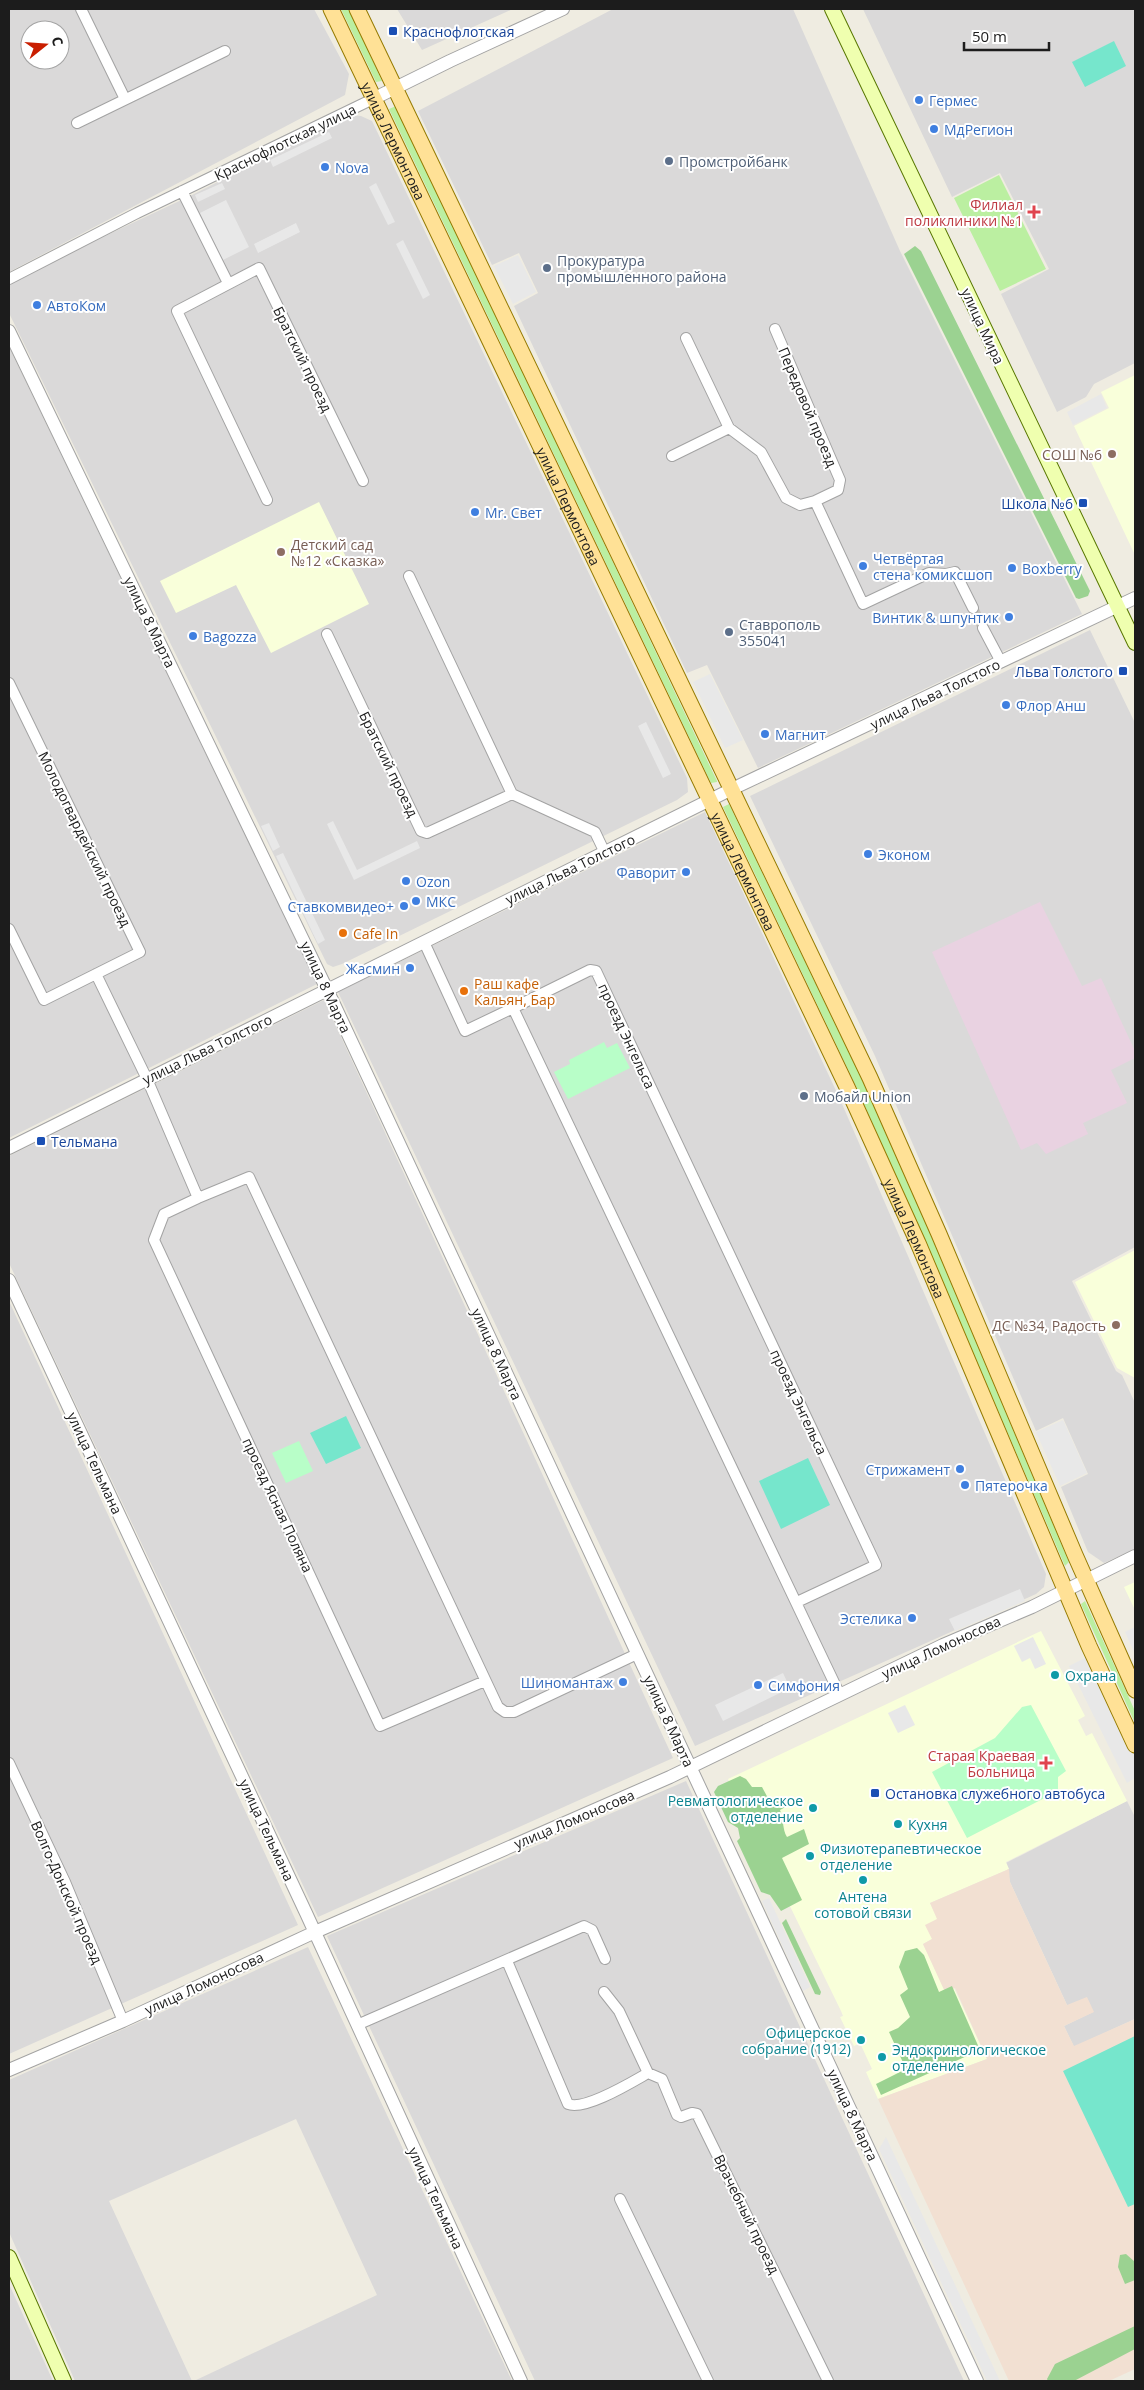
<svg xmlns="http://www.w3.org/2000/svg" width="1144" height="2390" viewBox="0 0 1144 2390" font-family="'Open Sans',sans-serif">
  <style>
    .residential { fill: #dad9d9; fill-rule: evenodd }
    .industrial { fill: #e9d2e1 }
    .education { fill: #f9ffda }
    .military { fill: #f2e0d2 }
    .grass { fill: #bbefa1 }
    .forest { fill: #9bd291 }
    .park { fill: #b8fec8 }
    .pitch { fill: #76e6cc }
    .parking { fill: #e8e8e8 }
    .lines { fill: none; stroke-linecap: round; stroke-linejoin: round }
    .minor-tunnel { stroke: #c5c2ba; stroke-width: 10; stroke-dasharray: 10 5; stroke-linecap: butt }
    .minor-casing { stroke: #a3a3a3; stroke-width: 12 }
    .tertiary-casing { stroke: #a3a3a3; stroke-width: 14 }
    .secondary-casing { stroke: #587700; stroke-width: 16 }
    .primary-casing { stroke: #957a00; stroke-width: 17 }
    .minor { stroke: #fff; stroke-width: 10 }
    .tertiary { stroke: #fff; stroke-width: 12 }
    .secondary { stroke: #efffaf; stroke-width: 14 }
    .primary { stroke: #ffe196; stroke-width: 15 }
    .transit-dot { fill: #1a4fb4; stroke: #fff; stroke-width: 2 }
    .shop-dot { fill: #3f7fe0; stroke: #fff; stroke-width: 2 }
    .service-dot { fill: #5c6f8a; stroke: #fff; stroke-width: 2 }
    .health-dot { fill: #e0444e; stroke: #fff; stroke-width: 2 }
    .education-dot { fill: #8d6e63; stroke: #fff; stroke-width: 2 }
    .food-dot { fill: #e8710a; stroke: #fff; stroke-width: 2 }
    .culture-dot { fill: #0f9aa8; stroke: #fff; stroke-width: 2 }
    .labels { text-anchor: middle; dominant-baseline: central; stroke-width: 4; stroke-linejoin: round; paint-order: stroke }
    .transit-label { font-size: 14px; fill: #164399; stroke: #fff; text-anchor: start }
    .shop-label { font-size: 14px; fill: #366cbe; stroke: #fff; text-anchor: start }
    .street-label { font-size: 14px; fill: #1c1c1c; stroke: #fff }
    .service-label { font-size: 14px; fill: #4e5e75; stroke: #fff; text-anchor: start }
    .health-label { font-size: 14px; fill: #be3a42; stroke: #fff; text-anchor: end }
    .education-label { font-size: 14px; fill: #785e54; stroke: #fff; text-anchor: end }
    .food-label { font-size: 14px; fill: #c56008; stroke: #fff; text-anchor: start }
    .culture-label { font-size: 14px; fill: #0d838f; stroke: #fff; text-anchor: start }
  </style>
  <rect width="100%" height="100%" fill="#efece1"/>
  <!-- residential -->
  <path class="residential" d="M9,9H314L349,74L345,95L9,272ZM30,30H60V60H30Z
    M397,9H513L422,50Z
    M613,9H793L900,251L1082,614L758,768L707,665L687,673L514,306L538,293L519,253L492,265L418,111Z
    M863,9H1135V363L1094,384L1086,397L1057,412L1001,294L1049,269L1000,173L952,197Z
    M350,115L361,116L372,121L687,778L688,792L677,800L342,964L333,967L327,964L9,313V281L192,195Z
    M9,347L317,984L9,1138Z
    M1090,630L1135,723V1247L1072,1281L1116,1371L1122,1375L1135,1403V1549L1104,1563L1088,1552L1061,1487L1088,1474L1063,1418L1036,1431L875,1056L750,796Z
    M705,812L839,1097L1046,1574L1044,1587L1036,1594L695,1746L338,992Z
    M324,1000L673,1758L318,1917L9,1263V1156Z
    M9,1301L298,1925L9,2054Z
    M686,1781L964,2381H535L327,1936Z
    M1127,1801L1135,1817V2019L1074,2047L1064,2026L1093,2012L1067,2005L1010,1882L1006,1863Z
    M308,1947L512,2381H194L377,2295L296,2119L109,2201L192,2381H75L9,2232V2080Z
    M9,2284L53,2381H9Z"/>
  <!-- industrial -->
  <path class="industrial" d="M1040,902L1082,986L1101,978L1135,1051V1058L1111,1070L1127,1103L1083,1123L1088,1134L1046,1154L1037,1143L1021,1150L932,952Z"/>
  <!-- education -->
  <path class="education" d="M1135,375V555L1074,426L1109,408L1101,392Z
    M319,502L369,604L271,653L236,585L176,613L160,581Z
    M1135,1250V1378L1117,1368L1075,1282Z
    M1135,1582V1610L1124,1587Z
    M1041,1631L1085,1716L1078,1720L1086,1736L1092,1733L1127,1801L1006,1862L1009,1869L930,1903L938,1919L932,1939L923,1944L946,1992L954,1988L987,2059L878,2099L866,2072L872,2069L860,2043L854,2046L840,2017L843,2016L841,2011L728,1779Z"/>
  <!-- military -->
  <path class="military" d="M1009,1869L1010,1882L1067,2005L1087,1997L1094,2012L1064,2026L1074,2046L1135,2019V2369L1109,2381H1009L878,2099L987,2059L955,1988L945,1992L923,1944L932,1939L925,1925L937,1919L930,1903Z"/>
  <!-- grass -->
  <path class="grass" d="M341,9H349L382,81L376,82Z
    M396,106L717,781V782L711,783L389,109Z
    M999,175L1046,269L1000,291L954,198Z
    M729,804L862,1080L932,1238L1069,1562L1065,1566L925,1241L855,1084L723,807Z
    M1085,1601L1135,1711V1723L1081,1604Z"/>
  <!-- forest -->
  <path class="forest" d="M915,246L921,251L1090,591L1088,596L1079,599L1076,598L904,254Z
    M740,1776L746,1779L752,1787H762L769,1800L788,1799L791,1804L780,1810C784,1819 782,1829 787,1837L804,1829L809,1844L782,1858L802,1900L781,1911L770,1895L761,1892L737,1841L740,1838L738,1828L728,1822L714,1792L718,1786Z
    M786,1919L821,1992L820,1995L815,1994L782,1923Z
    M917,1948L924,1955L939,1992L952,1986L980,2050L881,2095L876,2084L906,2069L889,2032L898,2028L910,2017L900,1995L908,1989L899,1967L905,1951Z
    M1126,2254L1135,2262V2280L1125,2284L1118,2267L1120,2255Z
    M1135,2326V2349L1074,2381H1048L1047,2379L1055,2364Z"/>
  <!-- park -->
  <path class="park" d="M604,1042L607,1048L617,1043L630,1068L568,1099L554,1072L570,1064L569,1060Z
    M299,1441L313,1471L286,1483L272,1453Z
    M1031,1705L1066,1771L1058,1777V1791L967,1838L932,1772L995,1738L1022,1707Z"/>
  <!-- pitch -->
  <path class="pitch" d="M1114,41L1126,66L1085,87L1072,62Z
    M346,1416L361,1448L326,1464L310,1433Z
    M808,1458L830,1505L781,1529L759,1481Z
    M1135,2036V2204L1128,2207L1063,2071Z"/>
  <!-- parking -->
  <path class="parking" d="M329,132L332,138L273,167L270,160Z
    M222,183L225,189L198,202L195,195Z
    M376,183L395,222L388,225L369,187Z
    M226,200L249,247L223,260L200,213Z
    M296,223L300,232L258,253L254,244Z
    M403,240L430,295L423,299L396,244Z
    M518,255L536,292L513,304L494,266Z
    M1101,394L1107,408L1073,425L1067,412Z
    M710,674L743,740L725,748L693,682Z
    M646,722L671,774L663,778L638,726Z
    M333,821L357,870L417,841L420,848L354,880L327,824Z
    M269,823L280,847L273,851L261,826Z
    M283,853L325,940L318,944L276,856Z
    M1063,1420L1087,1473L1060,1486L1036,1432Z
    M1020,1589L1025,1601L955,1631L949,1619Z
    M1135,1627V1654L1125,1632Z
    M1033,1637L1046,1664L1035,1669L1030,1658L1022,1662L1014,1646Z
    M1087,1657L1135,1754V1778L1127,1783L1069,1666Z
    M783,1673L790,1688L723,1721L715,1705Z
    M905,1705L915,1725L898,1733L888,1713Z
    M769,1898L810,1987L803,1991L762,1901Z
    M886,2137L1000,2381H987L879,2149Z"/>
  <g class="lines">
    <!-- minor-tunnel -->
    <path class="minor-tunnel" d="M973,608L983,628"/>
    <!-- minor casing -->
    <g class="minor-casing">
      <path id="minor" d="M81,9L125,99
        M77,123L225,51
        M182,191L228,283
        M9,279L137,213L375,98
        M775,329L840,480L838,490L815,501L863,604L929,573L946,574L955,572L973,608
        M686,338L729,428L761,452L786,498L800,505L815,501
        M672,456L729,428
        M267,500L177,311L259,268L363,481
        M983,628L1001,662
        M327,634L421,831L427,833L512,794L409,576
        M9,683L140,952L44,1000L9,929
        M512,794L595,832L605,853
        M424,942L465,1031L513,1008
        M96,974L147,1079L198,1198L249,1177L498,1707L505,1712H514L637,1654
        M198,1198L164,1214L154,1240L380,1726L485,1681
        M797,1602L876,1565L596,971L590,970L513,1008L840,1695
        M9,1763L65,1882L123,2021
        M507,1961L568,2104C585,2111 632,2082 648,2073
        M604,1992L619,2011L648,2073L662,2079L677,2115L681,2117L692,2113L697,2114L828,2381
        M357,2025L584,1926L592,1930L605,1959
        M620,2199L708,2381"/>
    </g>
    <!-- tertiary casing -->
    <g class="tertiary-casing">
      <path id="tertiary" d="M375,98L450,61L563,9
        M9,331L333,1002L977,2381
        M9,1148L732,789L1135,598
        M9,1280L306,1913L521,2381
        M9,2070L123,2021L315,1932L670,1777L943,1645L1032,1607L1135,1556"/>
    </g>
    <!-- secondary casing -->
    <g class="secondary-casing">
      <path id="secondary" d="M832,9L1135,643
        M9,2257L64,2381"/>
    </g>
    <!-- primary casing -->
    <g class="primary-casing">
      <g id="primary">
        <path id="s1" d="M331,9L847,1087L918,1243L1089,1646L1135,1745"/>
        <path d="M357,9L870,1078L939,1234L1075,1555L1135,1690"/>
      </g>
    </g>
    <!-- minor -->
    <use href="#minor" class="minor"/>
    <!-- tertiary -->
    <use href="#tertiary" class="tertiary"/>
    <!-- secondary -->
    <use href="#secondary" class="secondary"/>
    <!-- primary -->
    <use href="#primary" class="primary"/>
  </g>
  <!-- markers -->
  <g class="transit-dot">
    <rect x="388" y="26" width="10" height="10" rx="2.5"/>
    <rect x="1078" y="498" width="10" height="10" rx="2.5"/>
    <rect x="1118" y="666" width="10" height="10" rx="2.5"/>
    <rect x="36" y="1136" width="10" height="10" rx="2.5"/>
    <rect x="870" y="1788" width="10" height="10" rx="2.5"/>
  </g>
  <g class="shop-dot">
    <circle cx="919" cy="100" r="5"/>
    <circle cx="934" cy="129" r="5"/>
    <circle cx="325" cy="167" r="5"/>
    <circle cx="37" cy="305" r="5"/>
    <circle cx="475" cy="512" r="5"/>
    <circle cx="863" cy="566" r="5"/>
    <circle cx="1012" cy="568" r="5"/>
    <circle cx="1009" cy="617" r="5"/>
    <circle cx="193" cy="636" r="5"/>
    <circle cx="1006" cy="705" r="5"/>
    <circle cx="765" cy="734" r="5"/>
    <circle cx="868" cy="854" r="5"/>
    <circle cx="686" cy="872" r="5"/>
    <circle cx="406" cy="881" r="5"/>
    <circle cx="416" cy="901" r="5"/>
    <circle cx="404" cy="906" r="5"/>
    <circle cx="410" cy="968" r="5"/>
    <circle cx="960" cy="1469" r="5"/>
    <circle cx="965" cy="1485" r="5"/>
    <circle cx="912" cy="1618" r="5"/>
    <circle cx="623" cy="1682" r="5"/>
    <circle cx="758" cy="1685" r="5"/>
  </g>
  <g class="service-dot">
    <circle cx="669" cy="161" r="5"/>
    <circle cx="547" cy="268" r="5"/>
    <circle cx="729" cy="632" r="5"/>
    <circle cx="804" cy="1096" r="5"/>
  </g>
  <g class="health-dot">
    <path d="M1031.5 204.5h5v5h5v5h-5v5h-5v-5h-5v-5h5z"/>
    <path d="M1043.5 1755.5h5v5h5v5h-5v5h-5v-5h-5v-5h5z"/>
  </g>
  <g class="education-dot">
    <circle cx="1112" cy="454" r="5"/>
    <circle cx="281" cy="552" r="5"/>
    <circle cx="1116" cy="1325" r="5"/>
  </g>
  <g class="food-dot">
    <circle cx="343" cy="933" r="5"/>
    <circle cx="464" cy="991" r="5"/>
  </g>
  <g class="culture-dot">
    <circle cx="1055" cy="1675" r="5"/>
    <circle cx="813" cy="1808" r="5"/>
    <circle cx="898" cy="1824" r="5"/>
    <circle cx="810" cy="1856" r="5"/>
    <circle cx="863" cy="1880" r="5"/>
    <circle cx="861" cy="2040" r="5"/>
    <circle cx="882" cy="2057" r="5"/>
  </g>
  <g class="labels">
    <!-- transit labels -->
    <g class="transit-label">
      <text x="403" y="31">Краснофлотская</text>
      <text x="1073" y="503" text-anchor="end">Школа №6</text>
      <text x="1113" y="671" text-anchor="end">Льва Толстого</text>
      <text x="51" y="1141">Тельмана</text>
      <text x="885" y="1793">Остановка служебного автобуса</text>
    </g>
    <!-- shop labels -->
    <g class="shop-label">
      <text x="929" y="100">Гермес</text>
      <text x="944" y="129">МдРегион</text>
      <text x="335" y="167">Nova</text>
      <text x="47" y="305">АвтоКом</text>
      <text x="485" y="512">Mr. Свет</text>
      <text x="873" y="558">Четвёртая<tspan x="873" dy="16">стена комиксшоп</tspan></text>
      <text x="1022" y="568">Boxberry</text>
      <text x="999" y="617" text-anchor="end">Винтик &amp; шпунтик</text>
      <text x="203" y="636">Bagozza</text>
      <text x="1016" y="705">Флор Анш</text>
      <text x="775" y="734">Магнит</text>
      <text x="878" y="854">Эконом</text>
      <text x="676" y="872" text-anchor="end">Фаворит</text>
      <text x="416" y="881">Ozon</text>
      <text x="426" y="901">МКС</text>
      <text x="394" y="906" text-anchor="end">Ставкомвидео+</text>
      <text x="400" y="968" text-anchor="end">Жасмин</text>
      <text x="950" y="1469" text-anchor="end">Стрижамент</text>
      <text x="975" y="1485">Пятерочка</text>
      <text x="902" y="1618" text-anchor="end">Эстелика</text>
      <text x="613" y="1682" text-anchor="end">Шиномантаж</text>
      <text x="768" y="1685">Симфония</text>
    </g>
    <!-- street labels -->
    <g class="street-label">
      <text stroke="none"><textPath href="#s1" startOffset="146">улица Лермонтова</textPath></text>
      <text transform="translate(285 142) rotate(-26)">Краснофлотская улица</text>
      <text transform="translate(983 326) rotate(65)">улица Мира</text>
      <text transform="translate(303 359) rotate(64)">Братский проезд</text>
      <text transform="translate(808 407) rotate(67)">Передовой проезд</text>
      <text stroke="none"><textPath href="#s1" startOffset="551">улица Лермонтова</textPath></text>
      <text transform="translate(150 622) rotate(64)">улица 8 Марта</text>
      <text transform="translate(935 694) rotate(-26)">улица Льва Толстого</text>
      <text transform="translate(389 764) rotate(64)">Братский проезд</text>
      <text transform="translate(85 839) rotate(64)">Молодогвардейский проезд</text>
      <text transform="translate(570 869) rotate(-26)">улица Льва Толстого</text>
      <text stroke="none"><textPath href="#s1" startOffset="956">улица Лермонтова</textPath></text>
      <text transform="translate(326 987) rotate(65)">улица 8 Марта</text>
      <text transform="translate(627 1036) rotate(65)">проезд Энгельса</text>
      <text transform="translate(207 1049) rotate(-26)">улица Льва Толстого</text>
      <text stroke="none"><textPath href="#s1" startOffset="1361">улица Лермонтова</textPath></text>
      <text transform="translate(497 1354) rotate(65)">улица 8 Марта</text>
      <text transform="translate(799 1402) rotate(65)">проезд Энгельса</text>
      <text transform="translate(95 1463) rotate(65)">улица Тельмана</text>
      <text transform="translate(278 1505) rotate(65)">проезд Ясная Поляна</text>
      <text transform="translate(941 1647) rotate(-25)">улица Ломоносова</text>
      <text transform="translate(669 1721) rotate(65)">улица 8 Марта</text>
      <text transform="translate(574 1819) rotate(-23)">улица Ломоносова</text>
      <text transform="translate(267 1830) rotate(65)">улица Тельмана</text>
      <text transform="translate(67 1892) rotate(66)">Волго-Донской проезд</text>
      <text transform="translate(204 1983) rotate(-25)">улица Ломоносова</text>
      <text transform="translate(853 2115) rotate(65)">улица 8 Марта</text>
      <text transform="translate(436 2198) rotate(65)">улица Тельмана</text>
      <text transform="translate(747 2214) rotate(64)">Врачебный проезд</text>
    </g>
    <!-- service labels -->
    <g class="service-label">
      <text x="679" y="161">Промстройбанк</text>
      <text x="557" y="260">Прокуратура<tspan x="557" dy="16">промышленного района</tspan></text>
      <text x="739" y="624">Ставрополь<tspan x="739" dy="16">355041</tspan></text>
      <text x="814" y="1096">Мобайл Union</text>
    </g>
    <!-- health labels -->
    <g class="health-label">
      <text x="1023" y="204">Филиал<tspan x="1023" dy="16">поликлиники №1</tspan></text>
      <text x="1035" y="1755">Старая Краевая<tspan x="1035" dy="16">Больница</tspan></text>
    </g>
    <!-- education labels -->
    <g class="education-label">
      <text x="1102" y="454">СОШ №6</text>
      <text x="291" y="544" text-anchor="start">Детский сад<tspan x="291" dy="16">№12 «Сказка»</tspan></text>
      <text x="1106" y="1325">ДС №34, Радость</text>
    </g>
    <!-- food labels -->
    <g class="food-label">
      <text x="353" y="933">Cafe In</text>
      <text x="474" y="983">Раш кафе<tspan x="474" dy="16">Кальян, Бар</tspan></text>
    </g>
    <!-- culture labels -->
    <g class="culture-label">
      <text x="1065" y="1675">Охрана</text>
      <text x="803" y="1800" text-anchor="end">Ревматологическое<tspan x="803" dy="16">отделение</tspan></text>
      <text x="908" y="1824">Кухня</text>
      <text x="820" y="1848">Физиотерапевтическое<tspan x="820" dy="16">отделение</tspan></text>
      <text x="863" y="1896" text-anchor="middle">Антена<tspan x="863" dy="16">сотовой связи</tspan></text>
      <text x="851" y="2032" text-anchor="end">Офицерское<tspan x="851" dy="16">собрание (1912)</tspan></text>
      <text x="892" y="2049">Эндокринологическое<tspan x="892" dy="16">отделение</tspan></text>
    </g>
  </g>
  <!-- border -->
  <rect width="1144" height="2390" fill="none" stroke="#1c1c1c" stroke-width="20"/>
  <!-- north arrow -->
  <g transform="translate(45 45) rotate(73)"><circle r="24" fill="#ffffff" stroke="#a4a4a4"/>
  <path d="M0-4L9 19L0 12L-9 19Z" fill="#c91e00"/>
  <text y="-8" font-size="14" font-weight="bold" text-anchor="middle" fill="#1c1c1c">С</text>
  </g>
  <!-- scale -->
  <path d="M964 42v8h85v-8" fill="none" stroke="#1c1c1c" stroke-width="2.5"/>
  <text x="972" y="42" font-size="15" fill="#1c1c1c" stroke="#ffffff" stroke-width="4" paint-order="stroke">50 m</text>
</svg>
